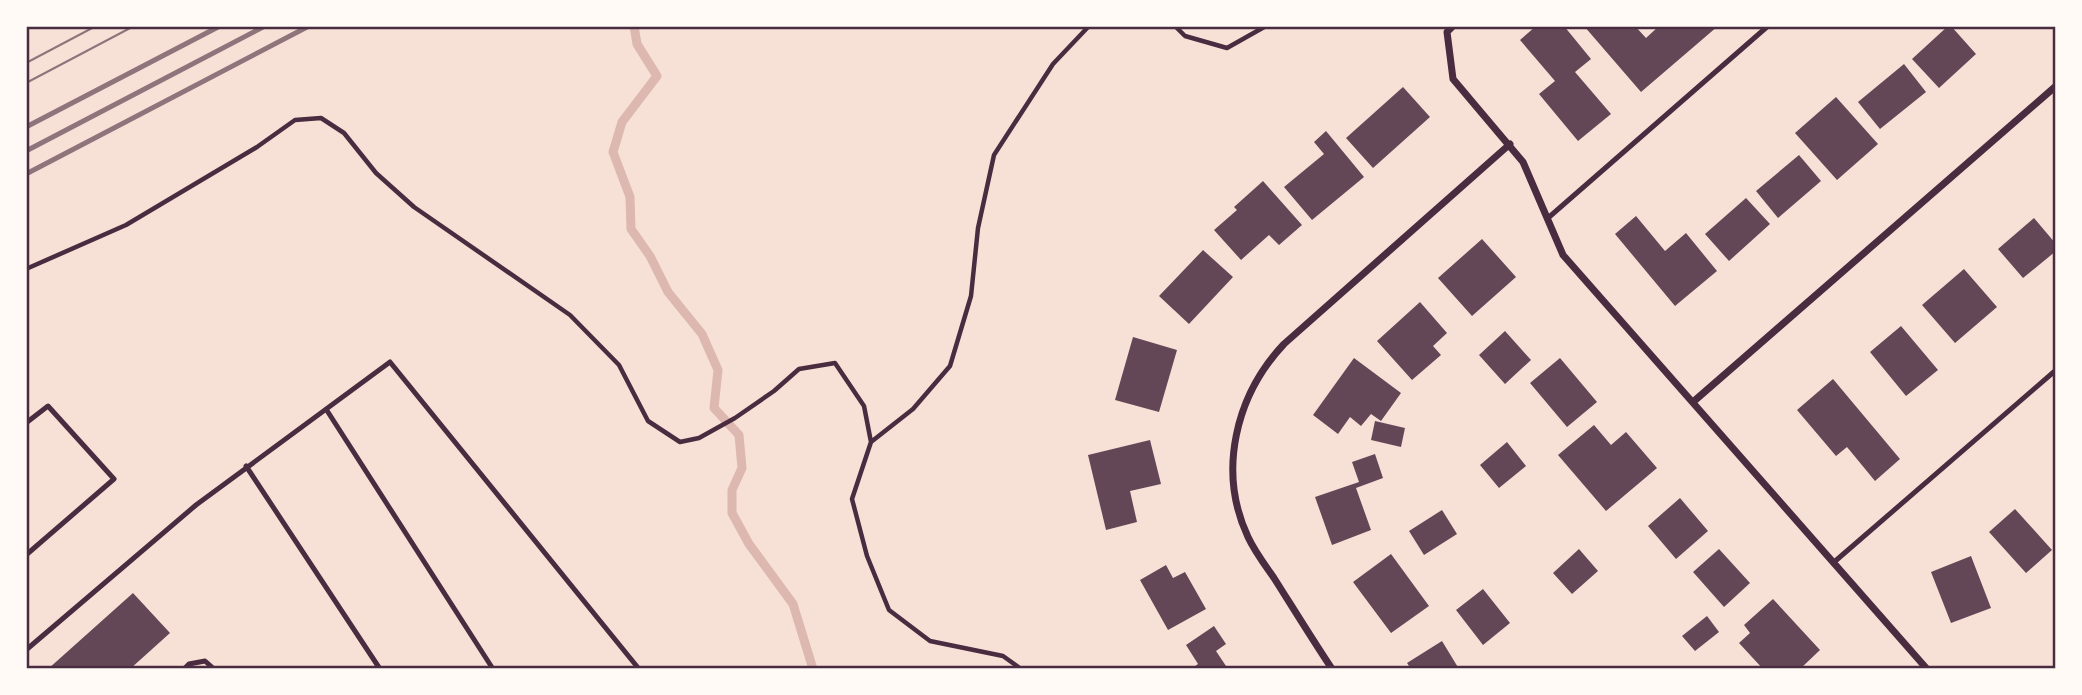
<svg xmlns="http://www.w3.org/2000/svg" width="2082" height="695" viewBox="0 0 2082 695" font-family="'Nunito Sans',sans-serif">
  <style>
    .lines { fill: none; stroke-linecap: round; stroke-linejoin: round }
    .stream { stroke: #dcb8b0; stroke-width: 9 }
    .building { fill: #644757 }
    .path { stroke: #4a2c40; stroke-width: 4.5 }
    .service { stroke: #4a2c40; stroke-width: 5 }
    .minor { stroke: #4a2c40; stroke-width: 7 }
    .tram { stroke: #8f747c; stroke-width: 2 }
    .rail { stroke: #8f747c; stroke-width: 5 }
    .neatline { fill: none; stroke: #4a2c40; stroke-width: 2.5 }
  </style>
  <rect width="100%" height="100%" fill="#f7e1d7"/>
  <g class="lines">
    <!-- stream -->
    <path class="stream" d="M634,26L637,44L657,76L622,122L613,152L630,197L631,229L650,256L668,292L702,334L718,370L714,408L739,435L742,468L732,490V513L749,544L793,604L813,669"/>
  </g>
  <!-- building -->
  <path class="building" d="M1536,26H1564L1591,59L1575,72L1611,114L1578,141L1539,94L1555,81L1520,40Z
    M1584,26H1635L1646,38L1659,26H1718L1641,92Z
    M1948,26H1951L1976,54L1939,88L1912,59Z
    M1904,64L1926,92L1880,129L1858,102Z
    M1403,87L1430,117L1373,168L1346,138Z
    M1836,97L1878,144L1837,180L1795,133Z
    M1326,131L1364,177L1312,220L1284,187L1324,154L1314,142Z
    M1799,155L1821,181L1778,218L1756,191Z
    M1263,181L1302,225L1279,245L1269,235L1241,260L1214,230L1237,210L1234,207Z
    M1746,198L1770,224L1729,261L1705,234Z
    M1636,216L1665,251L1686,233L1717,271L1675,306L1615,234Z
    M2034,218L2056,244V251L2023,278L1998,249Z
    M1482,239L1516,277L1472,316L1438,278Z
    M1203,250L1233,277L1189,324L1159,296Z
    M1964,269L1997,307L1955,343L1922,305Z
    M1420,302L1447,333L1433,346L1441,355L1412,380L1377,341Z
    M1901,326L1938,370L1906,396L1870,352Z
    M1505,331L1531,360L1505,384L1479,355Z
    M1133,337L1177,350L1159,412L1115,400Z
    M1354,358L1401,393L1381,421L1371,414L1361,426L1350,417L1338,434L1313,415Z
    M1560,358L1597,402L1567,427L1530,383Z
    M1833,379L1900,459L1875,481L1847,447L1836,456L1797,410Z
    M1375,421L1405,428L1401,447L1371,440Z
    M1594,425L1611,445L1626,432L1657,468L1606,511L1558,455Z
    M1150,440L1161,484L1130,491L1137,522L1106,530L1088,455Z
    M1507,442L1526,466L1499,488L1480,465Z
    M1375,454L1383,478L1356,488L1371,530L1332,545L1315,497L1359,482L1352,462Z
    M1680,498L1708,531L1676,559L1648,526Z
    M2015,509L2052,550L2026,573L1989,532Z
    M1442,510L1457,534L1424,555L1409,531Z
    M1579,549L1598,571L1572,594L1553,573Z
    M1719,549L1750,583L1724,607L1693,572Z
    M1391,554L1429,606L1391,633L1353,582Z
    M1971,556L1991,608L1951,623L1931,572Z
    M1166,565L1173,578L1185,572L1206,609L1168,630L1140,580Z
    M1483,589L1510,623L1483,645L1456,610Z
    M133,593L170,633L130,669H48Z
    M1773,599L1820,650L1800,669H1763L1739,643L1750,633L1744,625Z
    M1707,616L1719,632L1695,651L1682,636Z
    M1214,626L1226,644L1216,651L1228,669H1191L1198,664L1186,645Z
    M1442,641L1459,669H1411L1407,663Z"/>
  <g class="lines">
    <!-- path -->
    <path class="path" d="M1175,26L1185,36L1227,48L1266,26
      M26,269L126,225L257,147L295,120L321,118L344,133L376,173L414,207L570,315L619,365L648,421L680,442L699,438L735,418L774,391L799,369L835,363L864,406L871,442L852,499L867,556L889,610L930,641L1003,656L1021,669
      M871,442L913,409L950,366L971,296L978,228L994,155L1053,64L1089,26"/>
    <!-- service -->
    <path class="service" d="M1548,218L1768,26
      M326,409L493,669
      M26,423L48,406L114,479L26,555
      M246,466L380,669
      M1833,563L2056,370
      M26,650L196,505L390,362L639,669
      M184,669L189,664L205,661L214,669"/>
    <!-- minor -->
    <path class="minor" d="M1453,26L1447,32L1453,79L1523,162L1563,255L1927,669
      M1693,402L2056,86
      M1332,669C1312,639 1293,608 1274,578C1265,565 1255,552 1248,537C1217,471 1236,395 1284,344L1510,144"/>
    <!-- tram -->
    <path class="tram" d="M26,63L96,26
      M26,83L134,26"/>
    <!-- rail -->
    <path class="rail" d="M26,127L220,26
      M26,151L265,26
      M26,174L309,26"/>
  </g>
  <!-- border -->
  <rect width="2082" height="695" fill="none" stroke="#fffaf5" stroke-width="56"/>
  <rect x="28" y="28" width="2026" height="639" class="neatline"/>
</svg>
